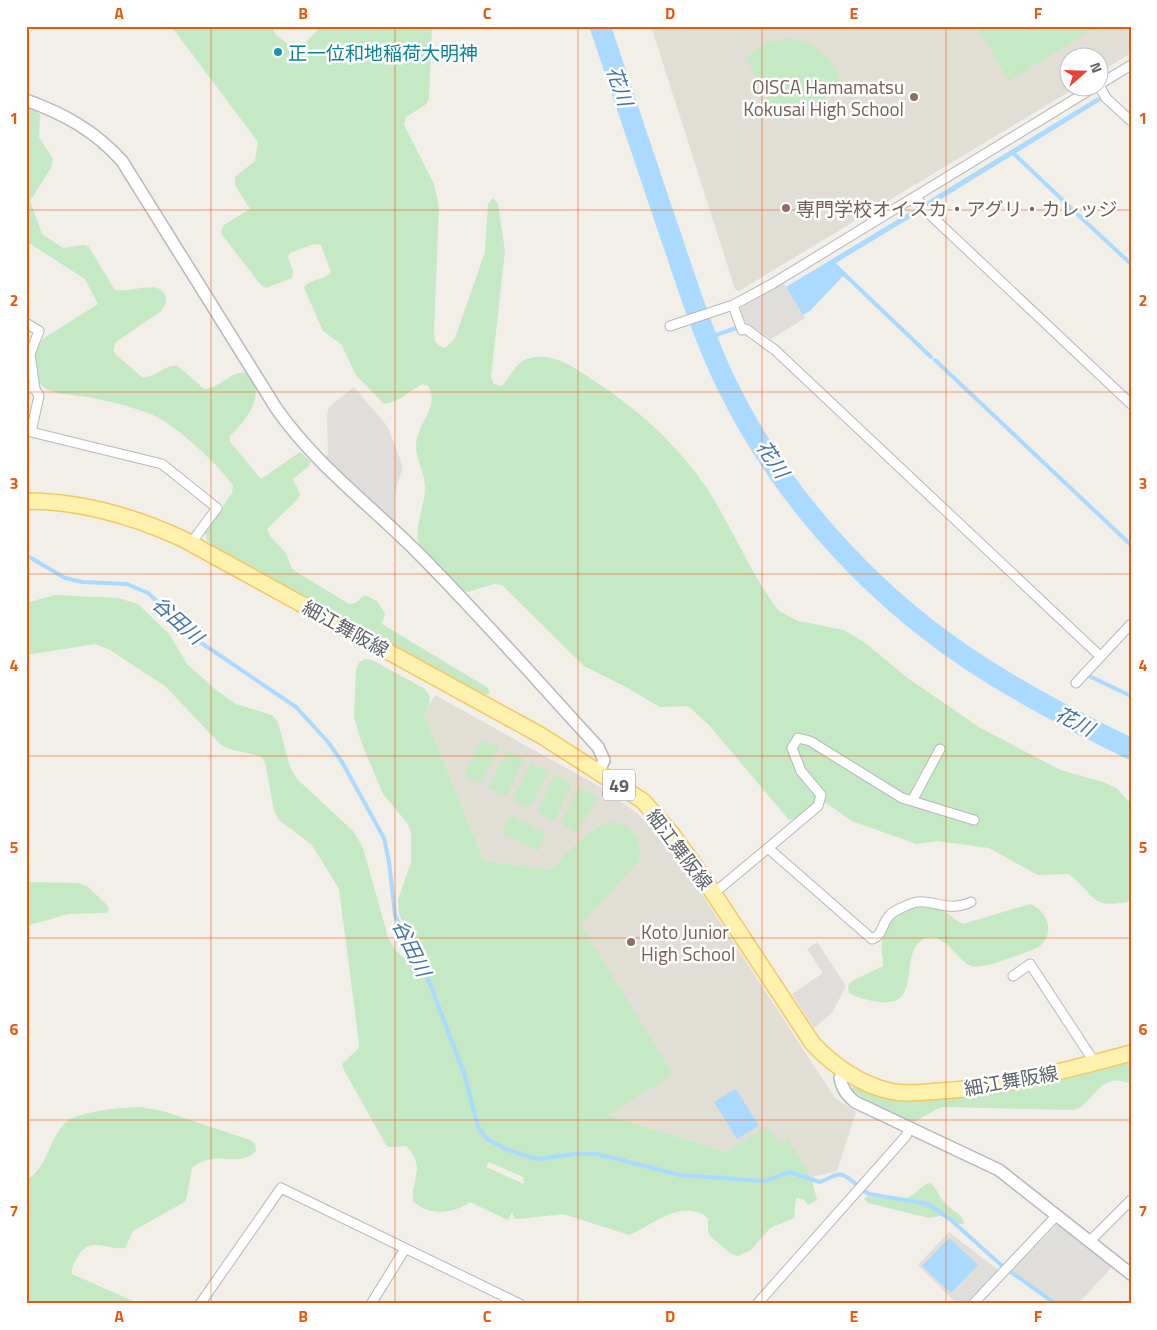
<svg xmlns="http://www.w3.org/2000/svg" width="1157" height="1330" viewBox="0 0 1157 1330" font-family="'Titillium Web','Noto Sans JP',sans-serif">
  <style>
    .industrial { fill: #e0deda }
    .education { fill: #e1ded6 }
    .green { fill: #c5e8c5; fill-rule: evenodd }
    .water { fill: #aadaff }
    .lines { fill: none; stroke-linecap: round; stroke-linejoin: round }
    .stream { stroke: #aadaff; stroke-width: 4 }
    .river { stroke: #aadaff; stroke-width: 21 }
    .minor-casing { stroke: #b5b8bc; stroke-width: 11 }
    .tertiary-casing { stroke: #b5b8bc; stroke-width: 14 }
    .primary-casing { stroke: #f2c960; stroke-width: 18 }
    .minor { stroke: #fff; stroke-width: 9 }
    .tertiary { stroke: #fff; stroke-width: 11 }
    .primary { stroke: #fff2af; stroke-width: 15 }
    .grid { fill: none; stroke: #e8590c; stroke-width: 1; stroke-opacity: 0.55 }
    .culture-dot { fill: #0f9aa8; stroke: #fff; stroke-width: 2 }
    .education-dot { fill: #8d6e63; stroke: #fff; stroke-width: 2 }
    .labels { text-anchor: middle; dominant-baseline: central; stroke-width: 5; stroke-linejoin: round; paint-order: stroke }
    .shield { fill: #fff; stroke: #8f9295; stroke-width: 1 }
    .shield-label { font-size: 18px; font-weight: bold; fill: #5f6368 }
    .culture-label { font-size: 19px; fill: #0d838f; stroke: #fff; text-anchor: start }
    .education-label { font-size: 19px; fill: #785e54; stroke: #fff; text-anchor: start }
    .street-label { font-size: 19px; fill: #5f6368; stroke: #fff }
    .water-label { font-size: 20px; font-style: italic; fill: #4174aa; stroke: #fff }
    .neatline { fill: none; stroke: #e8590c; stroke-width: 2 }
    .grid-label { font-size: 16px; text-anchor: middle; font-weight: bold; fill: #e8590c }
  </style>
  <rect width="100%" height="100%" fill="#f1efe8"/>
  <!-- industrial -->
  <path class="industrial" d="M784,283L805,318L771,339L744,321L740,311L742,306Z
    M354,387L388,427L403,467L395,492V522L325,458L328,454L327,416L329,407Z
    M817,942L846,986L832,1013L814,1028L792,994L823,973L807,949Z
    M1056,1225H1060L1112,1267L1078,1304H1059L1012,1271Z
    M949,1232L998,1270L965,1304H957L918,1265Z"/>
  <!-- education -->
  <path class="education" d="M651,26H1131V53L1100,72V58H1070V88H1075L739,291L735,289Z
    M435,695L602,788L638,814L656,831L692,879L835,1098L856,1112L837,1171L811,1177L788,1140L780,1145L768,1127L726,1152L599,1112L525,1127L596,827L551,870L484,861L424,714Z"/>
  <!-- green -->
  <path class="green" d="M171,26H271L276,35L293,48L303,45L321,26H432L429,99L425,105L406,117L404,125L434,184L439,207L434,333L435,341L439,346L445,348L455,338L485,252L488,204L493,198L498,204L505,251L491,377L494,384L501,386C511,378 514,364 527,359C552,351 573,367 593,380C639,410 677,444 708,490C733,529 751,575 779,611L798,621L844,630L864,642L909,679L979,727L1060,770L1103,782L1116,788L1131,804V901C1090,910 1096,896 1069,874L1038,875L989,848L937,841L916,844L852,821L823,801L798,818L789,820L709,725L688,706L660,707L624,686L584,666L502,585L494,584L468,592L460,589C450,578 424,555 419,544C413,531 426,502 425,487C425,469 411,454 418,435C423,418 439,403 428,386L422,384L396,401L384,404L356,375L341,344L323,331L304,288C310,278 324,281 331,272L321,245L314,244L290,253L288,257L293,271L292,278L266,288L261,285L222,235L221,231L224,225L250,209L235,185V177L255,161L258,142Z
    M976,26H1098L1009,81Z
    M792,38C820,45 837,61 842,90L778,122L746,57L767,42Z
    M26,106L35,110L40,115L39,137L53,159L51,168L30,201L42,234L63,248L84,245L89,247L114,289C127,296 161,276 166,298C167,304 164,308 160,312L116,342L113,350L116,355L142,377C155,379 164,364 178,366L204,389C219,389 231,370 246,373C269,394 246,420 230,436V442L261,479L300,452L311,462L309,466L293,479L300,494L298,499L267,529L270,536L286,553L291,567L295,571L349,604L355,603L365,595L377,601L385,613L382,624L488,688L490,693L485,695L212,545L207,540L205,532L232,493L233,486C221,466 175,425 153,415C133,407 109,401 87,397C71,394 53,396 40,384C34,368 32,352 44,338L98,304L85,279L26,241Z
    M55,595L118,598L138,604L169,634L187,664L216,690L236,704L272,715L278,722L290,767L297,779L354,832L363,848L388,937C393,947 403,965 418,958V954L399,914L398,900L411,862V833L408,824L383,794L362,744L354,717L356,669L359,663L365,659L372,660L425,689L430,696L429,705L424,714L484,861L551,870C569,853 603,807 629,828C640,836 640,848 639,860L581,925L673,1074L608,1115L726,1152L768,1126L780,1145L788,1139L811,1177L817,1200L808,1205L803,1199L796,1198L794,1218L770,1228L751,1250L738,1256L730,1253L710,1236L708,1232V1218C682,1197 653,1225 629,1235L563,1214L518,1219L514,1218L512,1212L508,1220L470,1202C454,1214 427,1216 413,1201C411,1178 427,1168 406,1146L389,1147L386,1145L344,1070L342,1064L358,1049L359,1043L339,889L312,845L279,820L274,811L265,762L260,756L229,749L220,744L166,687L110,650L95,644L26,655V603ZM489,1162L523,1177L524,1184L486,1167Z
    M482,739L499,747L481,784L464,776Z
    M507,751L524,759L506,796L488,788Z
    M531,763L548,772L530,808L513,800Z
    M555,775L572,784L554,821L537,812Z
    M579,787L597,796L578,833L561,824Z
    M510,816L546,834L538,851L501,833Z
    M26,882L79,883L88,887L107,905L109,909L106,913H102L68,914L26,926Z
    M1030,904C1049,911 1056,936 1037,948C1024,953 983,970 971,966C955,959 944,930 924,939C897,952 925,1008 878,1002C868,1000 858,998 849,993L848,986L852,981L883,966C884,958 880,950 882,942C887,912 916,901 943,911C950,914 955,920 963,924Z
    M1131,1062V1084C1097,1069 1094,1107 1073,1110L945,1107L939,1108L914,1122L867,1102L851,1088L855,1086L878,1096L902,1101L966,1097L1031,1087Z
    M140,1107L163,1111L250,1140L255,1144L256,1151C239,1169 216,1148 192,1168L186,1201L133,1231L125,1248C106,1250 90,1236 78,1256C75,1262 71,1267 72,1274L140,1304H26V1180C39,1173 43,1162 49,1150C53,1141 58,1130 65,1123C81,1110 120,1108 140,1107Z
    M930,1183C938,1188 938,1197 945,1203C951,1210 964,1215 964,1224H958L946,1215L929,1218L868,1203L864,1199L868,1196C881,1198 899,1203 911,1196C918,1192 922,1185 930,1183Z"/>
  <!-- water -->
  <path class="water" d="M1098,97L1102,100L928,207L926,202Z
    M915,209L920,212L836,263L848,275L845,278L843,276L810,311L803,315L786,287Z
    M736,1089L759,1126L737,1139L714,1102Z
    M949,1238L978,1265L951,1293L922,1266Z"/>
  <g class="lines">
    <!-- stream -->
    <path class="stream" d="M1012,152L1071,208
      M1075,212L1131,264
      M844,274L931,357
      M708,338L736,328
      M935,360L1131,545
      M26,555L65,578L82,582L127,584L148,593L197,640L296,707L328,742L342,762L384,838L389,862L395,915L408,943L425,971L464,1073L478,1127L487,1139L508,1150L537,1159L576,1154H597L680,1175L765,1181L790,1172L820,1182C840,1174 837,1169 856,1184
      M1091,677L1131,696
      M864,1191L869,1194L928,1204L951,1220L1001,1265
      M1011,1272L1056,1304"/>
    <!-- river -->
    <path class="river" d="M600,26C623,95 646,163 669,231C687,283 703,336 727,385C779,492 865,588 963,655C1016,691 1073,721 1131,749"/>
    <!-- minor casing -->
    <g class="minor-casing">
      <path id="minor" d="M1100,84L1131,65
        M1100,87L1106,98L1131,121
        M916,196L924,209L1131,404
        M733,305L742,330L746,329L775,350L1100,656
        M26,323L39,331L30,354L35,389
        M670,326L733,305L772,284L1093,88
        M26,387L35,389L39,396L31,432L162,464L217,508L191,543
        M1076,683L1131,624
        M912,801L940,749
        M768,848L818,806L821,795L801,771L792,748L798,738L810,741L902,798L974,820
        M714,893L768,848L872,939C883,936 882,922 890,915C894,910 904,907 910,904C931,896 946,914 971,902
        M1013,976L1030,964L1095,1063
        M1090,1241L1131,1200
        M200,1304L281,1188L520,1304
        M371,1304L405,1249
        M757,1304L906,1136L910,1127
        M973,1304L1057,1215"/>
    </g>
    <!-- tertiary casing -->
    <g class="tertiary-casing">
      <path id="tertiary" d="M26,100C64,114 94,130 122,161L276,408C315,464 369,504 417,552C479,614 538,682 598,747L604,760L599,771
        M844,1071L840,1078C842,1089 847,1095 855,1102L999,1170L1131,1274"/>
    </g>
    <!-- primary casing -->
    <g class="primary-casing">
      <path id="primary" d="M26,501C82,501 133,516 183,539L542,736L643,801L672,834L700,873L813,1044C833,1065 861,1085 890,1091C906,1095 923,1092 940,1091C1005,1087 1067,1070 1131,1053"/>
    </g>
    <!-- minor -->
    <use href="#minor" class="minor"/>
    <!-- tertiary -->
    <use href="#tertiary" class="tertiary"/>
    <!-- primary -->
    <use href="#primary" class="primary"/>
  </g>
  <!-- grid -->
  <path class="grid" d="M211,26V1304M395,26V1304M578,26V1304M762,26V1304M946,26V1304M26,210H1131M26,392H1131M26,574H1131M26,756H1131M26,938H1131M26,1120H1131"/>
  <!-- markers -->
  <circle class="culture-dot" cx="278" cy="52" r="5"/>
  <g class="education-dot">
    <circle cx="914" cy="97" r="5"/>
    <circle cx="786" cy="208" r="5"/>
    <circle cx="631" cy="942" r="5"/>
  </g>
  <g class="labels">
    <!-- shield labels -->
    <rect class="shield" x="603" y="769.5" width="32" height="31" rx="4"/>
    <g class="shield-label">
      <text x="619" y="785">49</text>
    </g>
    <!-- culture labels -->
    <g class="culture-label">
      <text x="288" y="52">正一位和地稲荷大明神</text>
    </g>
    <!-- education labels -->
    <g class="education-label">
      <text x="904" y="86" text-anchor="end">OISCA Hamamatsu<tspan x="904" dy="22">Kokusai High School</tspan></text>
      <text x="796" y="208">専門学校オイスカ・アグリ・カレッジ</text>
      <text x="641" y="931">Koto Junior<tspan x="641" dy="22">High School</tspan></text>
    </g>
    <!-- street labels -->
    <g class="street-label">
      <text transform="translate(346 628) rotate(29)">細江舞阪線</text>
      <text transform="translate(680 849) rotate(53)">細江舞阪線</text>
      <text transform="translate(1011 1080) rotate(-10)">細江舞阪線</text>
    </g>
    <!-- water labels -->
    <g class="water-label">
      <text transform="translate(620 86) rotate(71)">花川</text>
      <text transform="translate(773 459) rotate(56)">花川</text>
      <text transform="translate(178 620) rotate(42)">谷田川</text>
      <text transform="translate(1075 721) rotate(28)">花川</text>
      <text transform="translate(412 948) rotate(64)">谷田川</text>
    </g>
  </g>
  <!-- border -->
  <rect width="1157" height="1330" fill="none" stroke="#ffffff" stroke-width="55"/>
  <!-- north arrow -->
  <g transform="translate(1084 72) rotate(70)"><circle r="24" fill="#ffffff" stroke="#bfc1c3"/>
  <path d="M0-4L9 19L0 12L-9 19Z" fill="#ea4335"/>
  <text y="-8" font-size="14" font-weight="bold" text-anchor="middle" fill="#5f6368">N</text>
  </g>
  <rect x="28" y="28" width="1102" height="1274" class="neatline"/>
  <g class="grid-label">
    <text x="119" y="19">A</text>
    <text x="303" y="19">B</text>
    <text x="487" y="19">C</text>
    <text x="670" y="19">D</text>
    <text x="854" y="19">E</text>
    <text x="1038" y="19">F</text>
    <text x="14" y="124">1</text>
    <text x="1143" y="124">1</text>
    <text x="14" y="306">2</text>
    <text x="1143" y="306">2</text>
    <text x="14" y="489">3</text>
    <text x="1143" y="489">3</text>
    <text x="14" y="671">4</text>
    <text x="1143" y="671">4</text>
    <text x="14" y="853">5</text>
    <text x="1143" y="853">5</text>
    <text x="14" y="1035">6</text>
    <text x="1143" y="1035">6</text>
    <text x="14" y="1217">7</text>
    <text x="1143" y="1217">7</text>
    <text x="119" y="1322">A</text>
    <text x="303" y="1322">B</text>
    <text x="487" y="1322">C</text>
    <text x="670" y="1322">D</text>
    <text x="854" y="1322">E</text>
    <text x="1038" y="1322">F</text>
  </g>
</svg>
